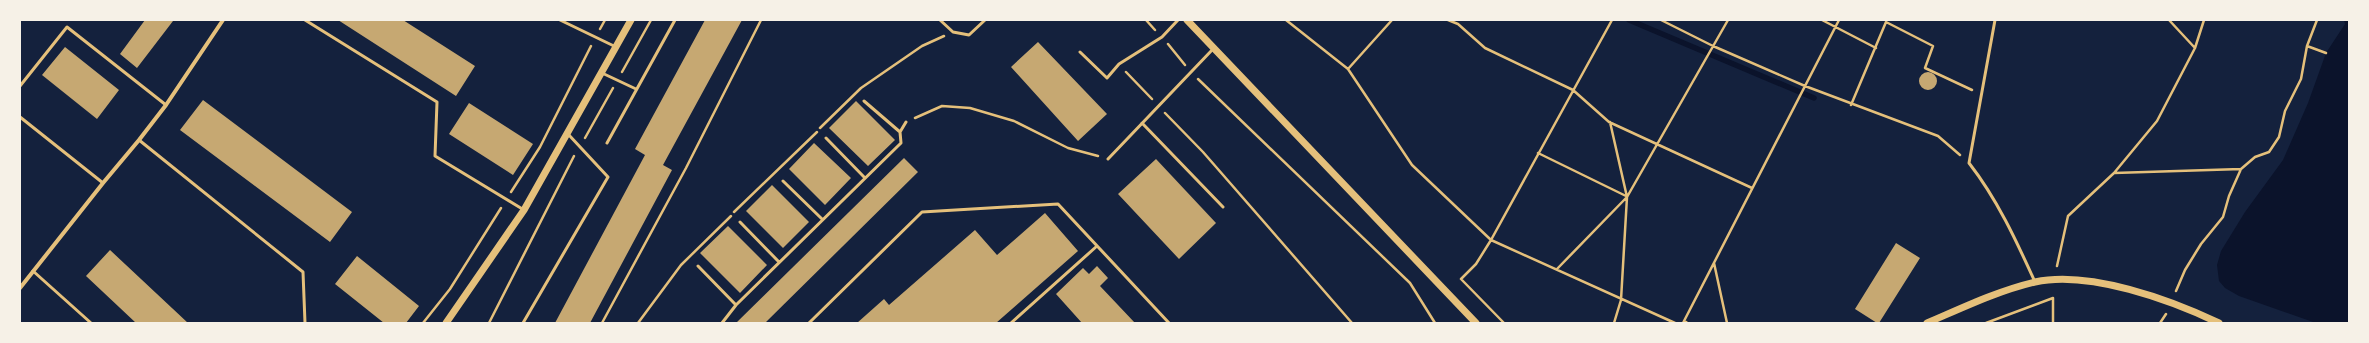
<svg xmlns="http://www.w3.org/2000/svg" width="2369" height="343" viewBox="0 0 2369 343" font-family="'Alegreya Sans',sans-serif">
  <style>
    .water { fill: #0b132b }
    .lines { fill: none; stroke-linecap: round; stroke-linejoin: round }
    .stream { stroke: #0b132b; stroke-width: 5.5 }
    .building { fill: #c6a872 }
    .path { stroke: #e5c07b; stroke-width: 2.5 }
    .service { stroke: #e5c07b; stroke-width: 3 }
    .minor { stroke: #e5c07b; stroke-width: 4 }
    .tertiary { stroke: #e5c07b; stroke-width: 7 }
  </style>
  <rect width="100%" height="100%" fill="#14213d"/>
  <!-- water -->
  <path class="water" d="M2344,20H2349V323H2316L2239,296L2225,288L2219,281L2217,265L2221,251L2245,212L2283,160L2308,103L2326,53L2345,24Z"/>
  <g class="lines">
    <!-- stream -->
    <path class="stream" d="M1629,20L1814,98"/>
  </g>
  <!-- building -->
  <path class="building" d="M145,20L173,21L137,68L120,54Z
    M338,20H403L475,66L456,96Z
    M705,20H742L663,165L672,170L590,323H555L645,155L635,149Z
    M1038,42L1107,114L1078,141L1011,67Z
    M65,47L119,90L97,119L42,75Z
    M1919 81a9 9 0 1 1 18 0a9 9 0 1 1-18 0Z
    M203,100L352,212L330,242L180,130Z
    M856,101L895,140L868,166L829,128Z
    M469,103L533,144L513,175L449,134Z
    M814,143L851,178L825,205L789,169Z
    M904,158L918,172L765,323H736Z
    M1156,159L1216,223L1179,259L1118,194Z
    M772,185L809,222L783,248L746,211Z
    M1045,213L1078,251L996,323H857L884,299L889,305L975,230L997,255Z
    M728,226L767,265L740,293L700,253Z
    M1896,243L1920,258L1879,323H1877L1855,309Z
    M110,250L188,323H136L86,276Z
    M357,256L419,306L406,323H384L335,284Z
    M1097,266L1108,278L1100,286L1135,323H1082L1056,294L1083,268L1089,274Z"/>
  <g class="lines">
    <!-- path -->
    <path class="path" d="M1146,20L1155,30
      M1286,20L1348,69L1412,165L1491,240L1675,323
      M1448,20L1458,24L1485,48L1573,90L1609,122L1752,188
      M1661,20L1713,46L1805,86L1938,136L1960,155
      M1822,20L1876,48
      M2169,20L2195,48
      M600,29L605,20
      M1168,44L1185,65
      M2307,46L2326,53
      M1348,69L1392,20
      M622,72L651,20
      M1126,72L1152,99
      M1198,79L1410,283L1435,323
      M1851,105L1886,22L1933,46L1925,68L1972,90
      M1165,113L1203,152L1352,323
      M915,118L942,106L970,108L1014,121L1068,148L1098,156
      M1610,122L1627,197L1621,300L1614,323
      M820,128L861,88L922,46L944,36
      M585,138L613,88
      M1538,153L1626,196
      M2114,173L2241,169
      M511,192L540,147L591,46
      M734,212L817,132
      M1714,263L1727,323
      M2057,266L2068,216L2114,173L2157,121L2195,48L2204,20
      M1557,269L1627,197L1728,20
      M2176,291L2185,270L2201,244L2223,217L2229,196L2241,169L2255,157L2269,152L2279,137L2285,111L2301,79L2307,46L2317,20
      M1686,322L1687,323
      M423,323L450,289L501,208
      M489,323L574,156
      M602,323L686,168L761,20
      M638,323L681,265L731,216
      M1504,323L1461,279L1476,264L1491,240L1612,20
      M1683,323L1839,20
      M1986,323L2053,298V323
      M2160,323L2166,314"/>
    <!-- service -->
    <path class="service" d="M305,20L437,102L435,156L524,210
      M560,20L616,47
      M940,20L953,32L969,35L985,20
      M1995,20L1969,163C1997,199 2016,240 2035,282
      M1080,52L1107,78L1119,64L1162,37L1178,20
      M602,73L636,89
      M20,86L67,27L166,105
      M20,117L103,183
      M1142,123L1223,207
      M900,132L906,122
      M826,138L865,178
      M139,140L303,272L305,323
      M607,143L675,20
      M1108,159L1213,49
      M783,181L822,219
      M740,222L779,262
      M698,266L736,305
      M33,271L91,323
      M523,323L608,177L568,134
      M722,323L736,305L901,143L900,132L864,101
      M809,323L922,212L1058,204L1169,323
      M1011,323L1097,246"/>
    <!-- minor -->
    <path class="minor" d="M20,288L103,183L139,140L166,105L223,20"/>
    <!-- tertiary -->
    <path class="tertiary" d="M1187,20L1476,323
      M446,323L524,210L631,20
      M1927,323C1962,308 1997,291 2035,282C2089,270 2171,300 2219,323"/>
  </g>
  <!-- border -->
  <rect width="2369" height="343" fill="none" stroke="#f6f1e7" stroke-width="42"/>
</svg>
